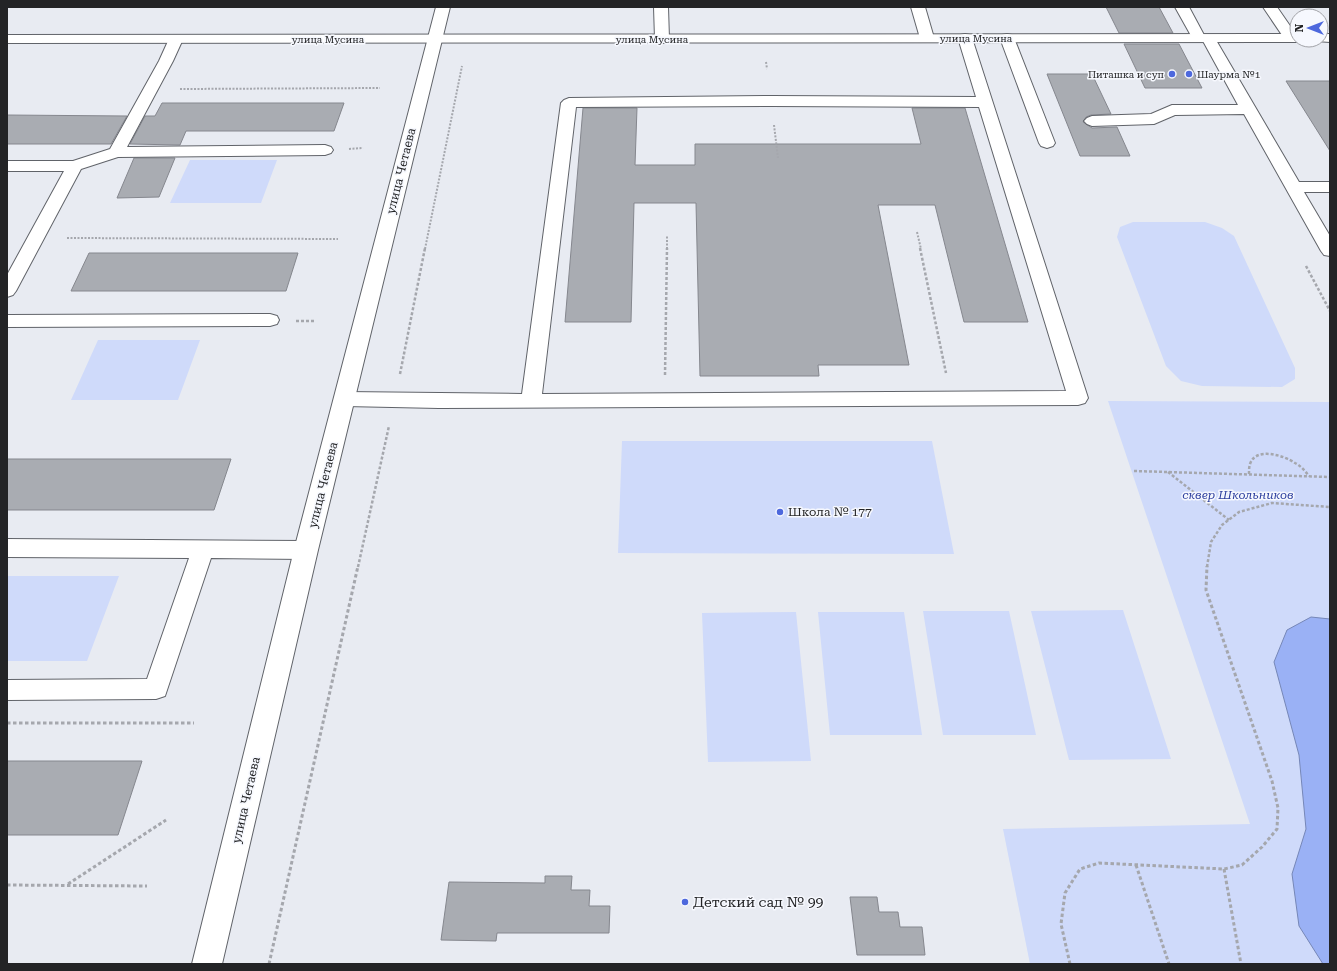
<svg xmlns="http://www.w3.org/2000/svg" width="1337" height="971" viewBox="0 0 1337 971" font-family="'Roboto Serif',serif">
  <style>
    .green { fill: #cfdafa }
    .water { fill: #9ab1f5; stroke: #7687b7 }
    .building { fill: #a9acb2; stroke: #85878e }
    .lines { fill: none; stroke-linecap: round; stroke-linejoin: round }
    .service-casing { stroke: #606369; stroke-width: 2 }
    .minor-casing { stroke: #606369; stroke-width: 2 }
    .tertiary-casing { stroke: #606369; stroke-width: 2 }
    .path-far2 { stroke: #a5a7ad; stroke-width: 2; stroke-dasharray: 2 1.5; stroke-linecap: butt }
    .path-far1 { stroke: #a5a7ad; stroke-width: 2.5; stroke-dasharray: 3 2; stroke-linecap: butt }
    .path { stroke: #a5a7ad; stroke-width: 3; stroke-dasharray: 3.5 2.5; stroke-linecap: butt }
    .service { fill: #fff; fill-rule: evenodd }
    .minor { fill: #fff; fill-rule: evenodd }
    .tertiary { fill: #fff; fill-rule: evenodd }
    .poi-dot { fill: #4d68dd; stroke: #f6f8fe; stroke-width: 1.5 }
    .labels { text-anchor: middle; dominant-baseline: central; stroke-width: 3; stroke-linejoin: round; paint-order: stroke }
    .far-street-label { font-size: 10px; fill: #232426; stroke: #f6f8fe }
    .far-poi-label { font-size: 10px; fill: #232426; stroke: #f6f8fe; text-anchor: end }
    .street-label { font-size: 12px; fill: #232426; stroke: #f6f8fe }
    .park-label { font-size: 12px; font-style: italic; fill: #2c3e9e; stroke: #f6f8fe }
    .poi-label { font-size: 12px; fill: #232426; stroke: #f6f8fe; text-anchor: start }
    .near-poi-label { font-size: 14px; fill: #232426; stroke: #f6f8fe; text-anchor: start }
  </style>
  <rect width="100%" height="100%" fill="#e8ebf2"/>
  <!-- green -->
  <path class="green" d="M190,160H277L261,203H170Z
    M1133,222H1205L1222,228L1234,236L1295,368V379L1282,387L1202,386L1181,381L1166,366L1117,237L1120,227Z
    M98,340H200L178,400H71Z
    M1108,401L1330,402V964H1030L1003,829L1250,824Z
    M622,441H932L954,554L618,553Z
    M7,576H119L87,661H7Z
    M1123,610L1171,759L1069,760L1031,611Z
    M923,611H1009L1036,735H943Z
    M796,612L811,761L708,762L702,613Z
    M818,612H904L922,735H830Z"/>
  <!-- water -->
  <path class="water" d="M1311,617L1330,619V964H1323L1299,926L1292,874L1306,829L1299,755L1274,662L1287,630Z"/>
  <!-- building -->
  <path class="building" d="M1106,7H1159L1173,33H1119Z
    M1124,44H1179L1202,88H1145Z
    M1047,74H1092L1111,114L1091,115L1086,117L1083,122L1092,128L1117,127L1130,156H1080Z
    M1286,81H1330V151Z
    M162,103H344L334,131H186L180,145L130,144L145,116H155Z
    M583,108H637L635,165H695V144H921L912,108H965L1028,322H964L935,205H878L909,365H818L819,376H700L696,203H634L631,322H565Z
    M7,115L127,116L111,144H7Z
    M134,158H175L159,197L117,198Z
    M89,253H298L286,291H71Z
    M7,459H231L214,510H7Z
    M7,761H142L118,835H7Z
    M545,876H572L571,890H590L589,906H610L609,933H497L496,941L441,940L449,882L545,883Z
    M850,897H877L879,912H898L900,927H922L925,955H857Z"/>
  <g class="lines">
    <!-- service casing -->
    <g class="service-casing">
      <path id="service" d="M654,7H668L669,39L667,42L662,43L657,42L655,39Z
        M911,7H925L934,38L932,41L927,42L922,41L920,38Z
        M1175,7H1189L1204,35H1213L1299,182H1330V192H1304L1330,236V256L1324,255L1321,251L1244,114L1175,115L1154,124L1092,126L1087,124L1084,121L1087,118L1092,116L1151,114L1172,105H1238L1203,41H1194Z
        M1263,7H1277L1297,36L1296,41L1291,42L1286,41Z
        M965,34L970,35L972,38L1088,398L1085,403L1078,405L439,408L345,406L338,404L335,399L338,394L345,392L522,394L561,103L564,100L569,98L771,96L976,97L958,38L960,35ZM771,106L979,107L1066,391L542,394L576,107Z
        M1007,34L1012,35L1014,38L1055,143L1053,146L1047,148L1041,146L1039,143L1000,38L1002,35Z
        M176,35L181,36L183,39L173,61L127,147L325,145L331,147L333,150L331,153L325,155L118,157L81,169L16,291L13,295L7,297V275L64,171H7V161H73L110,149L159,61L169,39L171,36Z
        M270,314L277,316L279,320L277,324L270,326L7,327V315Z
        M7,539L306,541L314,544L317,550L314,556L306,559L211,558L165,696L156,699L7,700V680L147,679L189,558L7,557Z"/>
    </g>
    <!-- minor casing -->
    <g class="minor-casing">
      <path id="minor" d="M436,7H450L318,550L222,964H192L294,550Z"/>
    </g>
    <!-- tertiary casing -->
    <g class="tertiary-casing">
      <path id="tertiary" d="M1297,34V40H1303L1302,41L1297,42L7,43V35Z
        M1321,34H1330V42L1316,41L1315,40H1321Z"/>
    </g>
    <!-- path-far2 -->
    <path class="path-far2" d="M766,62L767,69
      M180,89L380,88
      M774,125L778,158
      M349,149L363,148
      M917,232L921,249
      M67,238L338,239
      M425,249L462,66
      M667,249V236"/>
    <!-- path-far1 -->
    <path class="path-far1" d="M920,248L946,373
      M1306,266L1330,311
      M296,321H314
      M400,374L425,248
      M665,375L667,248
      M1134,471L1330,477
      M1168,472L1229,520
      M1249,474C1249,471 1249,467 1250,464C1256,446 1285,456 1295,463C1301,466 1305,471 1309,476
      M358,567L389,426
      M1207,567L1211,542L1222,525L1239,512L1272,503L1330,507"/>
    <!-- path -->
    <path class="path" d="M7,723H194
      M1136,865L1169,964
      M1224,869L1241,964
      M68,884L166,820
      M7,885L147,886
      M269,964L358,566
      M1070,964L1061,924L1065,893L1080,869L1099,863L1224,869L1242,865L1262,847L1277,829L1278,808L1272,781L1206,590L1207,566"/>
    <!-- service -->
    <use href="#service" class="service"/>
    <!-- minor -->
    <use href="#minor" class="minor"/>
    <!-- tertiary -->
    <use href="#tertiary" class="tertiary"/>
  </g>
  <!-- markers -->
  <g class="poi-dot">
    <circle cx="1172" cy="74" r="4"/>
    <circle cx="1189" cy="74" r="4"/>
    <circle cx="780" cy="512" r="4"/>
    <circle cx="685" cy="902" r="4"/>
  </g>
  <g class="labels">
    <!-- far-street labels -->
    <g class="far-street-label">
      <text x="976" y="38">улица Мусина</text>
      <text x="328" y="39">улица Мусина</text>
      <text x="652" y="39">улица Мусина</text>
    </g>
    <!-- far-poi labels -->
    <g class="far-poi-label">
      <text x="1164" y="74">Питашка и суп</text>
      <text x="1197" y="74" text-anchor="start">Шаурма №1</text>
    </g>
    <!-- street labels -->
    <g class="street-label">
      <text transform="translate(401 171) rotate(-76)">улица Четаева</text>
      <text transform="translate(323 485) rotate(-76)">улица Четаева</text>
      <text transform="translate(246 800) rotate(-77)">улица Четаева</text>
    </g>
    <!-- park labels -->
    <g class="park-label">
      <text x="1238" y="495">сквер Школьников</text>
    </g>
    <!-- poi labels -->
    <g class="poi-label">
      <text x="788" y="512">Школа № 177</text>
    </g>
    <!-- near-poi labels -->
    <g class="near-poi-label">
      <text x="693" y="902">Детский сад № 99</text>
    </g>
  </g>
  <!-- border -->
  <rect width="1337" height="971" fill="none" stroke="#232426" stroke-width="16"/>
  <!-- north arrow -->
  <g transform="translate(1309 28) rotate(270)"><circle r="19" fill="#f6f8fe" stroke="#a2a3a8"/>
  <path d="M0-3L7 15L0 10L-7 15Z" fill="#4d68dd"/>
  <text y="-6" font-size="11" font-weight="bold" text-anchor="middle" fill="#232426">N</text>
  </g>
</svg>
